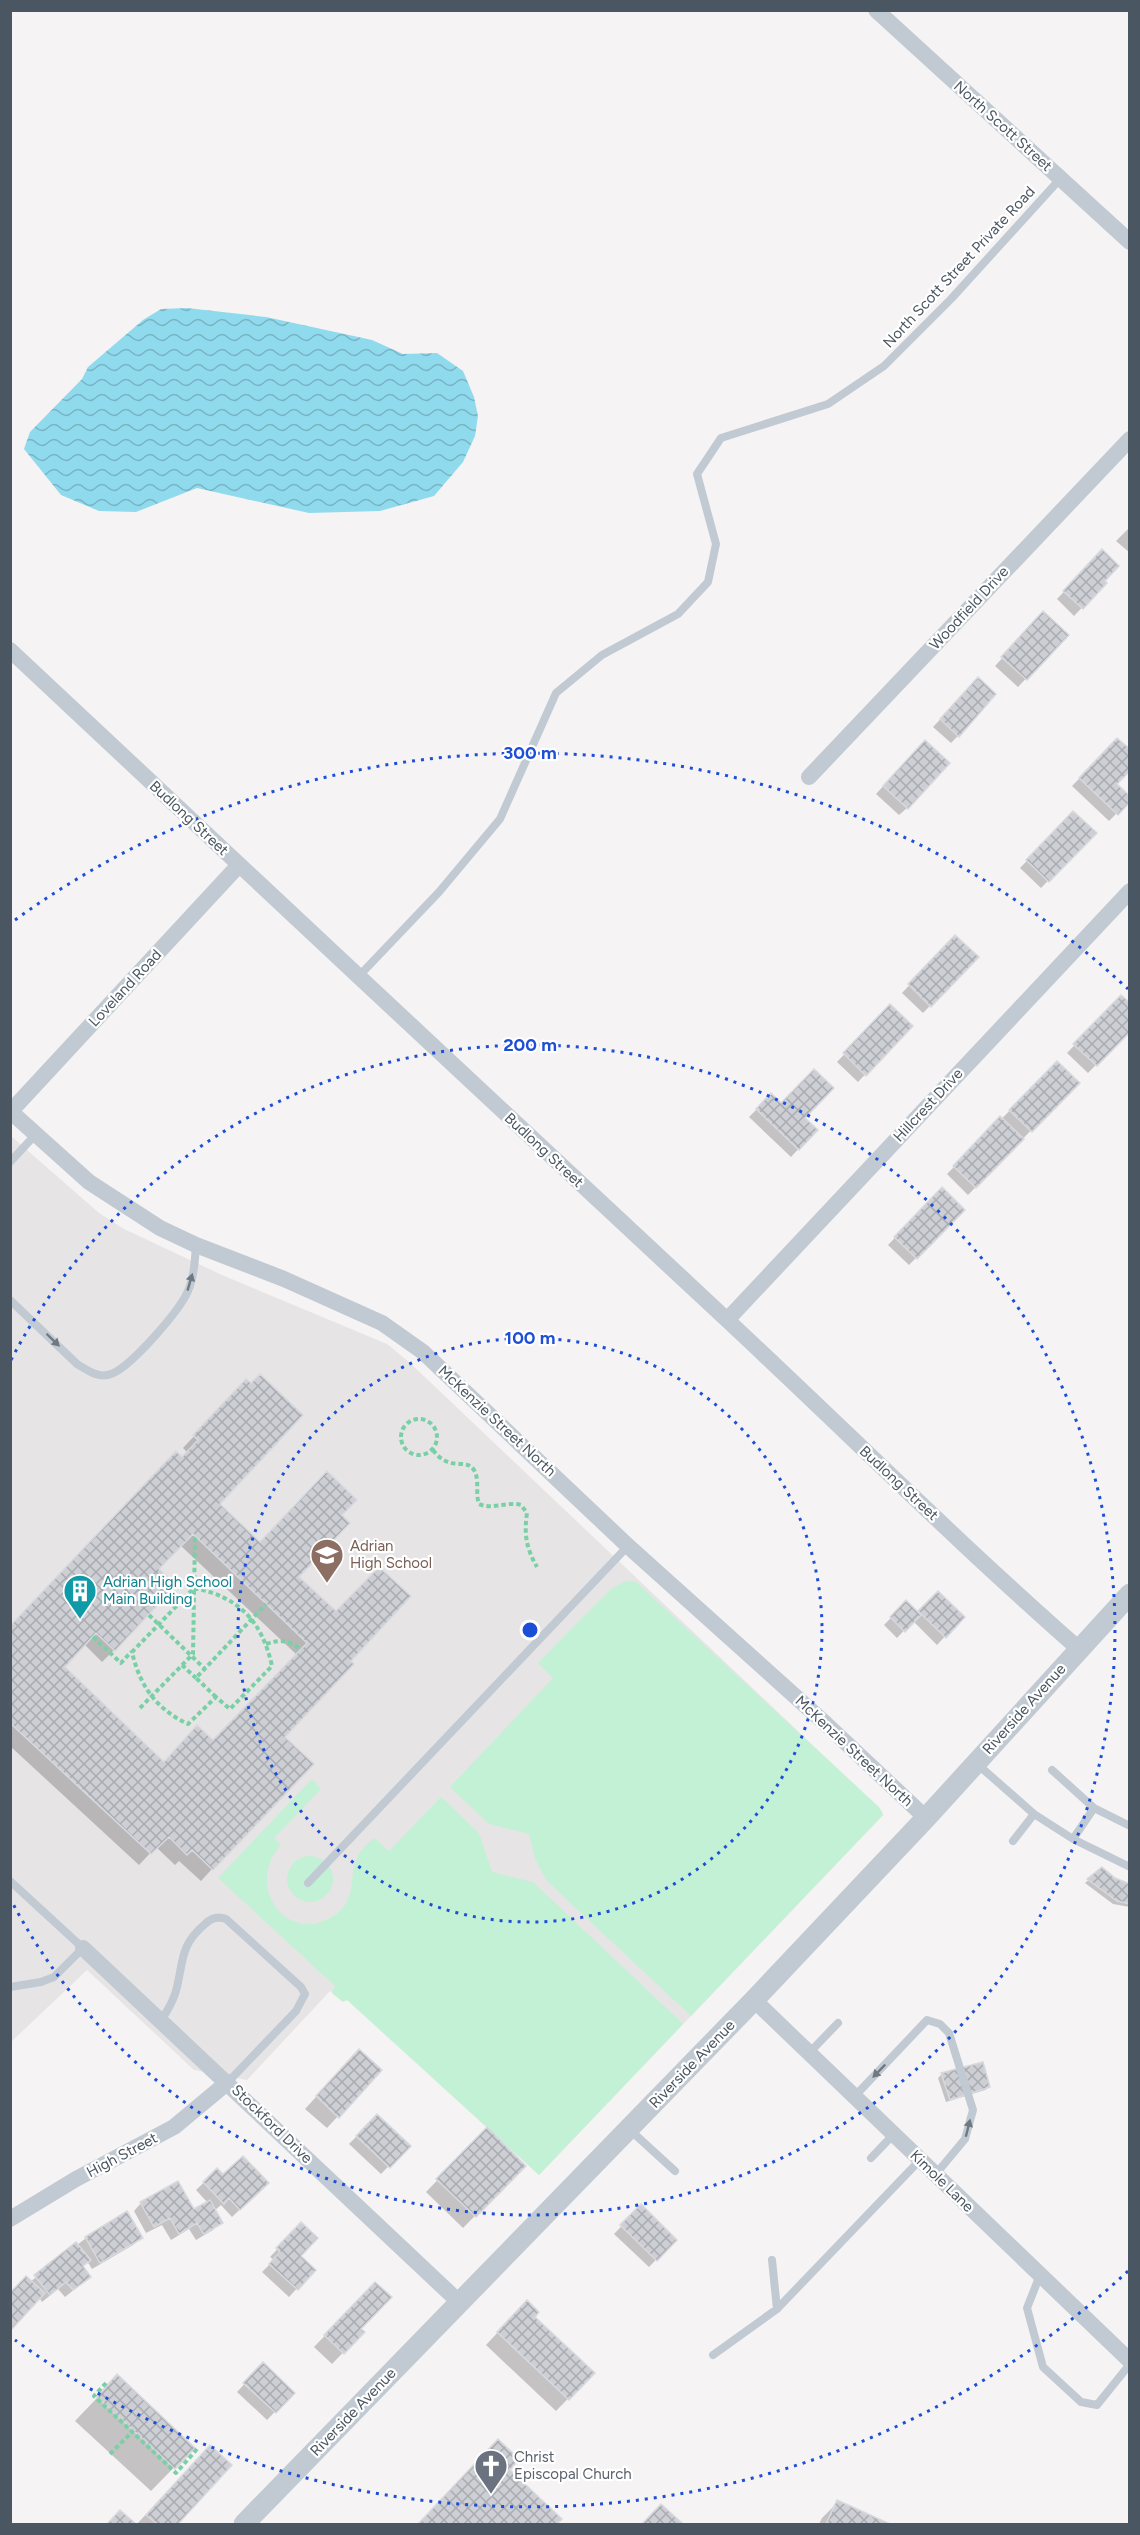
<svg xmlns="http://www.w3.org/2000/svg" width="1140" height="2535" viewBox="0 0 1140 2535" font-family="Figtree,sans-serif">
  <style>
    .education { fill: #e6e4e5 }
    .green { fill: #c3f1d5 }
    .water { fill: url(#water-waves) }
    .shadow { fill: #0003; fill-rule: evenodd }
    .building { fill: url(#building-cross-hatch); stroke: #d7d9de; stroke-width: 1.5; fill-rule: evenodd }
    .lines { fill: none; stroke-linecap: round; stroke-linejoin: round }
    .path { stroke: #7ad0a6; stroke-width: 4; stroke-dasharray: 4.5 3; stroke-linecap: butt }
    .service { stroke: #c1cad2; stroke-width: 8 }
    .minor { stroke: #c1cad2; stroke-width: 16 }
    .tertiary { stroke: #c1cad2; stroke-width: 21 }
    .oneway { fill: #6e7983 }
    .ring { fill: none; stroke: #1d4ed8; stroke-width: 3; stroke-dasharray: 3 6 }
    .labels { text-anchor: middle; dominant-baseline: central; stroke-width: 4.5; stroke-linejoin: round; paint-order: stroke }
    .street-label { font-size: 15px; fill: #4a5661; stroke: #fff }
    .education-label { font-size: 15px; fill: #785e54; stroke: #fff; text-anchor: start }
    .culture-label { font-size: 15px; fill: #0d838f; stroke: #fff; text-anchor: start }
    .worship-label { font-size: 15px; fill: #5b616d; stroke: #fff; text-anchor: start }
    .centre { fill: #1d4ed8; stroke: #fff; stroke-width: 3 }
    .ring-label { font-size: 18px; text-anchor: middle; font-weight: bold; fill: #1d4ed8; stroke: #fff; stroke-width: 4.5; stroke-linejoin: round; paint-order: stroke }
  </style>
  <defs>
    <pattern id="water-waves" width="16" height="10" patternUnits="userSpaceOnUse" patternTransform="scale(1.5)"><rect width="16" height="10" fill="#90daee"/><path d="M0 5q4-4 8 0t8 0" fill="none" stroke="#78b4c4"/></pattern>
    <pattern id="building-cross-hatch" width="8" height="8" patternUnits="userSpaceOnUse" patternTransform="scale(1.5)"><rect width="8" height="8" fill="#cdcfd5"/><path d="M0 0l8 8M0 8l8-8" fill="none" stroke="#a8abb0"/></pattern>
  </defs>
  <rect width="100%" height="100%" fill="#f5f3f3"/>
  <!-- education -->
  <path class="education" d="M11,1136L99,1213L124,1229L222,1275L387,1344L409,1362L882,1811L883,1815L539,2175L347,1999L330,1991L247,2080L194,2070L87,1970L11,2042Z"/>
  <!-- green -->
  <path class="green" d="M635,1581L879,1807L883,1815L691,2016L547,1881L535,1859L529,1834L489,1824L450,1787L553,1678L538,1663L611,1589L624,1582Z
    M312,1779L321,1789L274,1838L281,1845C245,1884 284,1943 330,1918C359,1902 347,1881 357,1858C360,1850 368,1844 374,1838L389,1851L441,1797L479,1833L492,1872L533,1882L683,2024L539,2175L347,2000L343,2002L332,1993L335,1986L218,1878Z
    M287 1879a23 23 0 1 1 46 0a23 23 0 1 1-46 0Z"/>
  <!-- water -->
  <path class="water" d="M187,308L266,317L372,340L403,354L437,353L463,371L474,397L478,416L475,436L463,462L434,496L380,511L309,513L197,488L136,512L99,511L61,495L24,449L30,432L82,379L88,367L143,320L161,309Z"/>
  <!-- shadow -->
  <path class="shadow" d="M1130,527V553L1116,541Z
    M1102,552L1103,581L1105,583L1074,616L1057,599Z
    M1036,621L1067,635L1018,687L995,666Z
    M971,687L982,711L951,743L933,727Z
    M1117,740L1115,784L1130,800L1109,821L1072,786Z
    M917,749L907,808L899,815L876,794Z
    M1073,813L1094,833L1041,888L1020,868Z
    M955,937L977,957L923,1013L902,993Z
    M1121,997L1130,1030L1088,1073L1067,1053Z
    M890,1006L911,1026L858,1082L837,1062Z
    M1057,1063L1077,1083L968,1195L947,1174Z
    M771,1095L781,1105L803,1118L816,1130L791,1157L749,1117Z
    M942,1189L963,1210L909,1265L888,1245Z
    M235,1392L218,1504L260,1544L340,1515L297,1577L349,1661L282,1737L212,1869L201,1881L179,1861L175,1865L156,1847L139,1865L10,1746V1627L188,1453L183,1448ZM180,1545L297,1655L213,1742L164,1763L63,1668L84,1644L102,1662L114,1650L174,1585L157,1569Z
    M938,1593L963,1617L937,1645L913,1621L897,1638L884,1625L906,1602L918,1613Z
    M1102,1869L1115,1880L1130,1885V1907L1113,1904L1085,1883Z
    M347,2063L338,2116L327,2128L305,2109Z
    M942,2074L989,2087L985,2090L946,2102L938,2078Z
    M377,2116L408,2146L381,2174L349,2144Z
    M487,2129L524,2166L463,2228L426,2192Z
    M217,2170L223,2176L267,2183L232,2217L221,2205L214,2211L221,2223L213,2230L196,2240L189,2229L171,2240L162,2225L146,2233L134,2211L141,2203L193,2211L208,2203L196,2190Z
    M641,2206L675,2240L649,2267L614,2234Z
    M301,2224L299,2256L314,2270L289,2297L262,2272L274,2260L270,2257Z
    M141,2237L133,2245L92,2269L87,2261L81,2267V2284L65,2297L58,2289L42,2302L30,2282L86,2238Z
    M364,2295L359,2329L363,2332L332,2364L314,2347Z
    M515,2314L532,2317L593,2373L556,2411L486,2345Z
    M263,2364L293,2393L267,2420L237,2392Z
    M117,2377L193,2448L151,2491L75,2421Z
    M482,2457L508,2470L560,2519L555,2524H419Z
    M230,2465L176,2524H137L187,2470Z
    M838,2502L886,2524H819L822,2518Z
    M661,2506L681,2524H643Z"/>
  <!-- building -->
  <path class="building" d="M1102,549L1119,566L1105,581L1107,583L1083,609L1063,591Z
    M1043,611L1069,635L1027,680L1001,657Z
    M978,677L996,694L959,737L940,719Z
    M1117,738L1130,749V771L1117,784L1130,796V802L1118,815L1079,778Z
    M925,740L950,763L908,809L883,786Z
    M1073,811L1097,833L1049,882L1026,860Z
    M955,935L979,957L931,1007L908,984Z
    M1121,995L1130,1003V1032L1097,1066L1073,1044Z
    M890,1004L913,1026L866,1076L843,1053Z
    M1057,1061L1080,1083L1032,1132L1009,1110Z
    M814,1069L834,1088L805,1118L818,1130L799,1150L756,1109L771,1093L781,1103Z
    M1000,1116L1024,1139L976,1188L953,1166Z
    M942,1187L965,1210L917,1259L894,1237Z
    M260,1374L303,1415L220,1504L260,1542L327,1471L357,1500L342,1515L350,1523L299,1577L336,1611L379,1567L411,1596L351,1661L354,1664L285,1737L314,1764L213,1870L192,1850L187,1855L169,1837L151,1854L10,1723V1626L176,1451L182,1457L198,1440L193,1435L246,1379L251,1383ZM193,1534L307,1643L213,1740L197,1725L164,1762L65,1667L96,1633L115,1651L176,1585L159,1569Z
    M938,1591L965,1617L946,1638L918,1611Z
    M906,1600L921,1615L905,1632L890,1617Z
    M1102,1867L1115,1878L1130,1884V1904L1117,1901L1087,1879Z
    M359,2049L382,2070L339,2118L316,2096Z
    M983,2062L990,2087L950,2100L941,2073Z
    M377,2114L411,2146L390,2168L356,2136Z
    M487,2127L526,2166L476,2217L436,2179Z
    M243,2156L269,2183L240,2210L229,2198L224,2204L203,2182L217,2168L223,2174Z
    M178,2181L194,2209L210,2200L223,2223L204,2234L197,2223L179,2234L170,2218L154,2227L140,2202Z
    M641,2204L677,2240L657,2261L620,2225Z
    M127,2211L143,2238L100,2263L85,2237Z
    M301,2222L318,2238L301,2256L316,2270L298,2290L269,2264L280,2252L276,2248Z
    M76,2242L91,2260L83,2266L91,2277L73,2290L66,2282L50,2295L34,2275Z
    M26,2276L45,2293L10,2331V2293Z
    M375,2282L392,2297L361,2329L365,2332L344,2354L324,2335Z
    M527,2300L539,2312L535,2317L595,2373L569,2400L497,2332Z
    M263,2362L295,2393L276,2413L243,2383Z
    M117,2374L195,2448L175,2469L97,2397Z
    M498,2439L519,2459L510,2470L562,2519L557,2524H418Z
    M210,2445L232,2465L178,2524H157L146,2515Z
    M837,2500L890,2524H826Z
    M661,2504L683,2524H642Z
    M120,2510L136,2524H107Z"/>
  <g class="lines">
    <!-- path -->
    <path class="path" d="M401 1437a18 18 0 1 1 36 0a18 18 0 1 1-36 0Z
      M433,1450C450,1473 466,1457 474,1470C480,1480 475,1493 479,1504C493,1510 507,1501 521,1505L527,1513C524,1534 526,1548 537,1567
      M194,1588C239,1597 262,1621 272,1666L230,1709L216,1697L188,1724C156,1709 140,1686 132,1652Z
      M149,1615L205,1669
      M93,1637L121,1663L131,1652
      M266,1644C281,1639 289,1640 301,1650
      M182,1665L196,1678
      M216,1697L196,1678L266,1604
      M140,1708L193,1654L195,1536
      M106,2383L94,2396L176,2473L197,2449
      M110,2454L132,2432"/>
    <!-- service -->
    <path class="service" d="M358,977L439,892L500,819L556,693L602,655L678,614L708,582L716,544L697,474L721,438L828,404L884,366L951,299L1060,179
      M10,1162L36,1134
      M10,1300L77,1364C87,1370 99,1379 111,1374C131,1367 180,1310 188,1291C194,1277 195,1260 196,1245
      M976,1763L1034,1814L1073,1839L1130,1867
      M1052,1770L1094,1808
      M1073,1839L1094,1808L1130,1826
      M1013,1841L1034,1814
      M10,1881L83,1948L54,1977L41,1982L10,1987
      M308,1883L628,1546
      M161,2021C167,2011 173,2002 176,1991C184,1961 179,1946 205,1924C211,1918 218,1916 226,1919L301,1987L305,1994L296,2011L228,2082
      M809,2053L838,2023
      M854,2097L927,2020L940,2024L949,2033L973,2110L965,2139L935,2175
      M629,2129L675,2171
      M871,2158L893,2135
      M772,2260L777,2309
      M1040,2275L1027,2308L1043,2367L1081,2402L1097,2405L1130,2364
      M713,2355L777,2309L920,2160"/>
    <!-- minor -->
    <path class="minor" d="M876,10L1130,242
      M10,650C248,874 486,1095 725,1318C843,1428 957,1542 1079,1649
      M809,777L1130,439
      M10,1111L89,1182L160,1228L196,1245L284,1279L382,1323L423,1352L628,1546L826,1724L926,1818
      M11,1111L239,865
      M727,1320L1130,891
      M83,1948L459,2302
      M754,2000L1130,2361
      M10,2219L76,2179L174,2127L228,2082"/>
    <!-- tertiary -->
    <path class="tertiary" d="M244,2524L754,2000L926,1818L1130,1594"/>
  </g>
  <!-- one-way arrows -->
  <defs><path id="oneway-solid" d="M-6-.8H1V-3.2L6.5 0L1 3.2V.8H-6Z" transform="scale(1.5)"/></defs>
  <g class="oneway">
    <use href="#oneway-solid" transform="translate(190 1282) rotate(-74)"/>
    <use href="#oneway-solid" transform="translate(53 1340) rotate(44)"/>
    <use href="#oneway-solid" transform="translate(879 2071) rotate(134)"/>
    <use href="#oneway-solid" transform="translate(968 2128) rotate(-76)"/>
  </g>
  <!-- distance rings -->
  <g class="ring">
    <circle cx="530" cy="1630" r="292"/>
    <path d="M11 1360A585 585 0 1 1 11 1900"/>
    <path d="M1128 2271A877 877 0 0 1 15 2340M15 920A877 877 0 0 1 1128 989"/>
  </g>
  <!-- icons -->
  <defs>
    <g id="school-pin" transform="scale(1.725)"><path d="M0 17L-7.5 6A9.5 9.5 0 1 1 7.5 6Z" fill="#8d6e63" stroke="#fff"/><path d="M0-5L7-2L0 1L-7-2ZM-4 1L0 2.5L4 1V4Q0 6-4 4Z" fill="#fff"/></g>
    <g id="building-pin" transform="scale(1.725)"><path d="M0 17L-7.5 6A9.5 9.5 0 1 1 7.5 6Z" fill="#0f9aa8" stroke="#fff"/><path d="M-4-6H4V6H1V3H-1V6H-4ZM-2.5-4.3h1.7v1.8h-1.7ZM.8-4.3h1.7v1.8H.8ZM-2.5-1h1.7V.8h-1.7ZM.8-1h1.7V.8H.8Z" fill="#fff"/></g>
    <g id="church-pin" transform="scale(1.725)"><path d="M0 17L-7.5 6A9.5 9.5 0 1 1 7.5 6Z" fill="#6b7280" stroke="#fff"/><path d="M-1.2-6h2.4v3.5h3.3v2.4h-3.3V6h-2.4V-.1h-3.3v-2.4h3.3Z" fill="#fff"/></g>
  </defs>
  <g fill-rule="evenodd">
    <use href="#school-pin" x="327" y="1555"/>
    <use href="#building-pin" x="80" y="1591"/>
    <use href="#church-pin" x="491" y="2466"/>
  </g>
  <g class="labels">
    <!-- street labels -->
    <g class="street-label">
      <text transform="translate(1003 126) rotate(42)">North Scott Street</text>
      <text transform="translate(959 267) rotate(-47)">North Scott Street Private Road</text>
      <text transform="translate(969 608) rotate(-47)">Woodfield Drive</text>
      <text transform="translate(189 818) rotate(43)">Budlong Street</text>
      <text transform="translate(125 988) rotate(-47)">Loveland Road</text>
      <text transform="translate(928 1105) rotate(-47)">Hillcrest Drive</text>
      <text transform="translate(544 1150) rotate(43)">Budlong Street</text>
      <text transform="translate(497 1421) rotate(43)">McKenzie Street North</text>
      <text transform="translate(899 1483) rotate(43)">Budlong Street</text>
      <text transform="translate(1024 1709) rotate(-48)">Riverside Avenue</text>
      <text transform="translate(854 1751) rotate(43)">McKenzie Street North</text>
      <text transform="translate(692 2064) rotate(-46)">Riverside Avenue</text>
      <text transform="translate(272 2124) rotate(44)">Stockford Drive</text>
      <text transform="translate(122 2155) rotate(-28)">High Street</text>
      <text transform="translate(942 2181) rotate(44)">Kimole Lane</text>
      <text transform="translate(353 2412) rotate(-46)">Riverside Avenue</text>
    </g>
    <!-- education labels -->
    <g class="education-label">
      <text x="350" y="1546">Adrian<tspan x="350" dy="17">High School</tspan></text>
    </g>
    <!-- culture labels -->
    <g class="culture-label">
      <text x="103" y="1582">Adrian High School<tspan x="103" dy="17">Main Building</tspan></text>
    </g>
    <!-- worship labels -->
    <g class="worship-label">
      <text x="514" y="2457">Christ<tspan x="514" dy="17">Episcopal Church</tspan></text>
    </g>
  </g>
  <circle cx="530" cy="1630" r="9" class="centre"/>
  <g class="ring-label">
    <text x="530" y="759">300 m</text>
    <text x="530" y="1051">200 m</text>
    <text x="530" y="1344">100 m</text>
  </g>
  <!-- border -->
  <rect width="1140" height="2535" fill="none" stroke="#4a5661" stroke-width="24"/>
</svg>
